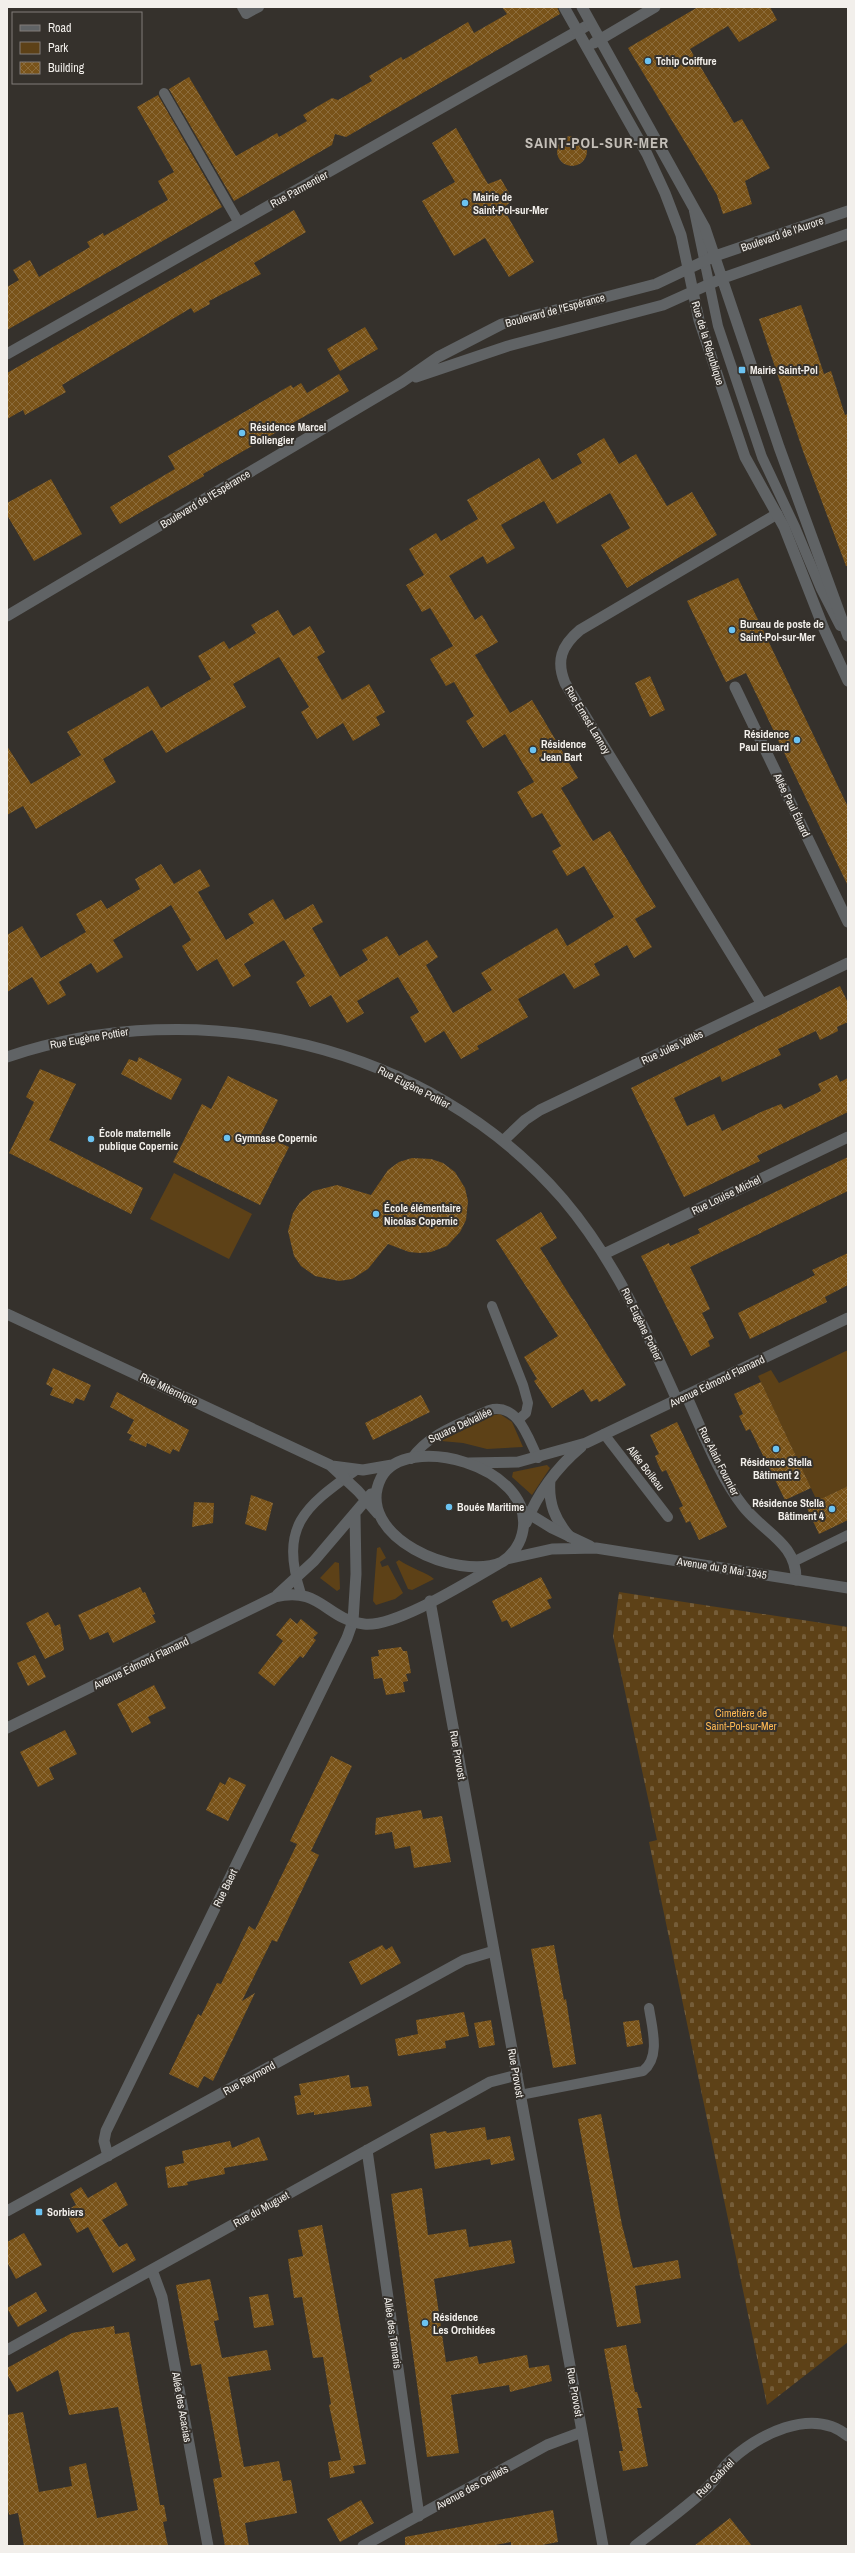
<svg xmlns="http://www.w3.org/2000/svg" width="855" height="2553" viewBox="0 0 855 2553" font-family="'Archivo Narrow',sans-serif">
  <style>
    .green { fill: #5d4117 }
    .cemetery { fill: url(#cemetery-stones) }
    .building { fill: url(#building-cross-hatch) }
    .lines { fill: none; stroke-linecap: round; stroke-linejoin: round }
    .service { stroke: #606365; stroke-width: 10 }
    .minor { stroke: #606365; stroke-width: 11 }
    .tertiary { stroke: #606365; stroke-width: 11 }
    .poi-dot { fill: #6bc3f2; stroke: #35312c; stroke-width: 1.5 }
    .labels { text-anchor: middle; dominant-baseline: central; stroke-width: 4; stroke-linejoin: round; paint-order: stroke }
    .poi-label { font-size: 11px; font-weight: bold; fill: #f2efeb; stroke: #35312c; text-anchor: start }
    .street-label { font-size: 11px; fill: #f2efeb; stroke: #35312c }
    .park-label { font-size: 11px; fill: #fcb753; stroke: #35312c }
    .district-label { font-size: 15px; font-weight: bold; letter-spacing: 1px; fill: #c4bfb8; stroke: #35312c }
  </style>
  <defs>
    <pattern id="cemetery-stones" width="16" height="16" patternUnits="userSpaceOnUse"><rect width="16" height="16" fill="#5d4117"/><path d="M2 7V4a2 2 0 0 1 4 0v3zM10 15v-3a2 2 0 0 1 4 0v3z" fill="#755d39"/></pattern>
    <pattern id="building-cross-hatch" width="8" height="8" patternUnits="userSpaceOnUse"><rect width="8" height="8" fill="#795319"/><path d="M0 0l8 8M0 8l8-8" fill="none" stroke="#8c6c3b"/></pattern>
  </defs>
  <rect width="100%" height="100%" fill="#35312c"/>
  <!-- green -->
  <path class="green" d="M174,1173L252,1214L229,1259L150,1219Z
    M848,1350V1486L817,1501L758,1376L771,1370L779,1383Z
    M500,1414L512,1422L523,1447L487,1449L463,1443L441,1441L494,1415Z
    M547,1465L550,1468L532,1495L512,1477L513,1472Z
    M380,1547L386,1558L380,1562L382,1567L388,1565L403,1593L395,1599L376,1605L373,1601L377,1548Z
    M399,1560C408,1567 428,1573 434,1579L412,1590L408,1589L396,1562Z
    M335,1562L339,1563L340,1589L337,1591L320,1578Z"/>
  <!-- cemetery -->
  <path class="cemetery" d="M619,1592L848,1627V2342L767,2405L649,1842L657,1840L613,1636Z"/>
  <!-- building -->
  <path class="building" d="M502,7H557L560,14L346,137L335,134L332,145L234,201L169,89L189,77L236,156L277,133L279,137L307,121L303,115L332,98L338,100L372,81L369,76L401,57L403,60L468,22L474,33L507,14Z
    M698,7H770L777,20L739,42L728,26L690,49L734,123L742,119L770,168L745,181L752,204L723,214L717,195L628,48Z
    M158,95L222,207L7,330V287L19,280L13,270L30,260L39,277L90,247L87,242L103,233L104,236L168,200L158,181L174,172L137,107Z
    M456,128L488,184L501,179L513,200L503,208L534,262L509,277L485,238L454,256L422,201L455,182L432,143Z
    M557 151a15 15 0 1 1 30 0a15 15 0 1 1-30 0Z
    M294,210L306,232L254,263L261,274L209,301L210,304L194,313L191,308L62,385L66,392L25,415L23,410L7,419V373Z
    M801,305L824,374L831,371L845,415L848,414V566H846L803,451L759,319Z
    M365,327L378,349L340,371L327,349Z
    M339,374L349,391L203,474L204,476L120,524L110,507L175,469L168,456L291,385L293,388L301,383L307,393Z
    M604,438L619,464L636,454L667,506L692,492L717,535L627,588L601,545L630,528L610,493L557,524L544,501L501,525L515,548L487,564L483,556L449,576L475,620L482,615L498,642L475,655L510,713L532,700L578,778L561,788L593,841L610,831L656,907L635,919L652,947L634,958L627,945L594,964L600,975L574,989L564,973L518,999L528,1017L477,1046L479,1049L461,1059L444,1031L425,1043L410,1017L419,1012L398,977L357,1001L364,1013L347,1023L331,995L310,1007L296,982L305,976L284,940L244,964L251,976L233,987L217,959L197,971L182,946L191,940L171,905L113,940L123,957L97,973L91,963L59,982L66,995L48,1005L32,977L7,992V935L22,926L41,958L86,932L76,914L101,900L107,909L140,889L135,879L161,864L174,884L200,869L210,886L198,892L226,940L254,923L248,914L273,899L285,920L313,904L323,922L312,928L340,977L368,960L362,950L387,936L399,956L427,940L438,957L426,965L453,1013L492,990L481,973L557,928L567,946L614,917L584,866L567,876L552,851L561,846L542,813L532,818L517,792L534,782L505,734L483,748L466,721L474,716L454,682L446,686L430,659L453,646L430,608L422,612L406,585L424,575L409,549L436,533L441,541L478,519L467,500L539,458L552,480L582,463L577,454Z
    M51,479L82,534L34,561L7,515V503Z
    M738,578L848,807V886L746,673L726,682L687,601Z
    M278,610L293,636L310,626L325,652L317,657L342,700L369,684L385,712L376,717L380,725L353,741L343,723L317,739L301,712L309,707L279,657L233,684L246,707L166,753L152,730L103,759L116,782L36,829L23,806L7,815V746L31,784L81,755L67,732L148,686L161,708L211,679L198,656L224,641L229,649L256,633L251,625Z
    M650,676L665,710L650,717L635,683Z
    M840,986L848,1003V1022L837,1027L838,1031L820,1040L816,1031L778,1049L781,1055L722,1082L720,1076L674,1098L687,1126L714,1114L722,1131L761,1112L781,1104L784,1109L821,1091L818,1084L837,1075L840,1082L848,1078V1112L757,1156L760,1161L684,1197L631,1088Z
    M139,1057L182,1079L171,1100L121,1074L129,1059L137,1062Z
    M40,1069L76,1084L49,1140L143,1188L131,1214L9,1153L34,1102L26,1097Z
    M228,1076L278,1100L261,1134L289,1147L260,1205L173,1162L202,1104L211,1109Z
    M848,1157V1191L690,1267L710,1309L702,1313L714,1338L708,1341L710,1346L691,1356L641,1256L669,1243L670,1246L700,1233L698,1229Z
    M412,1158L431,1159L443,1163L455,1172L465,1188L468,1201L466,1220L460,1232L447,1246L431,1252L420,1253L409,1252L388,1244L368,1269L352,1279L339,1281L315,1276L301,1266L294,1256L288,1231L293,1213L300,1202L313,1191L337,1185L371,1195L388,1170L399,1162Z
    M541,1212L557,1238L540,1248L626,1385L599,1402L597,1399L591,1402L583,1389L552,1408L534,1381L537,1379L524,1357L558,1336L496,1240Z
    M848,1253V1285L825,1297L827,1302L750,1339L738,1313L815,1275L812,1270Z
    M53,1368L91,1385L84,1401L76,1398L73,1404L50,1395L53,1388L46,1384Z
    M761,1382L811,1488L785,1500L750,1429L746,1431L739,1416L743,1414L734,1394Z
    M117,1392L189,1430L179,1452L173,1449L170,1454L147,1443L146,1447L129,1440L132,1435L127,1433L134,1420L110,1407Z
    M421,1395L430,1412L373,1440L365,1423Z
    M677,1422L727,1527L699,1540L690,1521L686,1523L683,1516L679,1508L683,1506L666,1470L662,1472L658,1464L655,1456L659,1454L650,1435Z
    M848,1486V1520L819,1534L806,1506Z
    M251,1495L273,1503L266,1531L245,1524Z
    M194,1502L214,1503L213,1523L192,1527Z
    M541,1577L552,1598L547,1600L551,1608L511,1628L507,1620L502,1622L492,1601Z
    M140,1587L143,1593L145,1592L155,1614L152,1615L156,1622L113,1643L108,1632L90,1640L78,1615Z
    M48,1612L55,1626L60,1624L64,1650L45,1659L26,1623Z
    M290,1618L297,1624L301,1619L318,1633L313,1638L316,1640L303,1658L300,1656L274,1686L258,1673L283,1641L276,1635Z
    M401,1647L403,1651H407L411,1673L406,1674L408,1681L403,1682L405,1692L386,1695L382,1678L374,1679L371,1657L379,1656L378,1650Z
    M35,1655L46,1677L28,1686L17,1663Z
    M154,1685L166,1708L148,1717L151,1723L132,1733L117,1704Z
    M65,1730L77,1754L49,1768L54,1779L38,1787L20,1752Z
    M331,1756L352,1766L311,1851L319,1855L277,1942L272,1940L242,2001L255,1993L213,2081L204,2076L198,2088L169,2074L198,2014L201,2016L217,1983L221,1984L249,1926L255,1930L297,1844L290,1841Z
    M229,1777L246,1785L228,1821L206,1810L220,1782L225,1785Z
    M421,1810L423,1819L442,1816L451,1862L414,1868L410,1846L395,1849L392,1832L375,1835L376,1818Z
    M382,1945L386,1950L392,1946L401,1963L361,1985L349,1962Z
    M554,1945L564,2000L566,1999L576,2064L553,2068L531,1949Z
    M464,2012L469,2036L445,2041L446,2048L398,2056L395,2039L418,2034L416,2020Z
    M491,2020L495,2045L479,2048L474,2023Z
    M639,2020L643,2044L627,2047L623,2022Z
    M349,2075L351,2088L368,2086L372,2106L314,2115V2112L297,2115L294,2096L301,2095L299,2084Z
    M601,2114L622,2225L633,2268L678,2260L681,2278L635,2286L641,2323L617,2327L578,2119Z
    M485,2127L487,2140L510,2136L515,2160L491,2165L490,2159L435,2169L430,2134L446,2131L447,2133Z
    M259,2137L268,2160L224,2168L225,2174L187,2182L188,2185L168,2188L165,2167L184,2163L182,2151L230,2141L232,2148Z
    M116,2182L128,2205L102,2220L119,2247L127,2243L136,2260L113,2273L88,2227L77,2233L65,2211L76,2205L70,2194L81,2187L88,2198Z
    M422,2188L428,2235L466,2229L469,2247L511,2240L515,2263L434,2279L446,2362L477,2356L479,2364L527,2355L529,2368L549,2365L552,2381L510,2392L509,2385L451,2395L459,2453L427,2457L391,2194Z
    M322,2225L366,2464L353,2466L355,2473L330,2478L328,2462L341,2460L329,2405L331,2404L323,2357L313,2358L302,2297L294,2298L288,2259L303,2256L298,2230Z
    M24,2233L42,2265L16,2279L7,2262V2242Z
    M210,2279L219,2320L214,2321L222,2358L267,2350L271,2370L228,2377L244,2467L279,2461L283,2481L291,2480L297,2513L245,2523L249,2546H225L213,2479L222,2477L201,2364L191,2366L176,2285Z
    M36,2292L47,2311L18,2327L7,2308Z
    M268,2294L274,2325L254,2328L249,2297Z
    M114,2326L115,2334L129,2332L160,2505H164L167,2521L163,2522L168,2546H24L18,2513L9,2515L7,2504V2415L23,2412L39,2492L72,2486L69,2467L86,2463L97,2518L138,2510L118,2407L69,2415L58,2370L17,2392L7,2374V2368L72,2333Z
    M626,2345L635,2392H637L642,2408H637L648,2466L623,2471L619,2451H623L604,2349Z
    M361,2500L374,2523L340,2542L327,2519Z
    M553,2510L558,2542L537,2546H511V2542L490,2546H405V2537Z
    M730,2518L752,2546H694Z"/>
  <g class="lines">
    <!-- service -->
    <path class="service" d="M242,7L246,14L259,7
      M164,93L239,223
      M694,211L718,326L762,457L795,527L821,589L840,626
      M492,1306L523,1385L528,1403L526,1413L518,1420
      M604,1434L668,1517
      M411,1459C429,1433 461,1423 489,1410C518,1402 528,1438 538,1458
      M795,1561L848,1535
      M301,1594C279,1525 305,1507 356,1470
      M520,2095L643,2071C661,2057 652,2028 649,2008"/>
    <!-- minor -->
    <path class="minor" d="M7,354L590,24
      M735,687L848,922
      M762,1004L565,683C556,661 561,646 580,630L777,514
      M7,1057C199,992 428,1043 563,1199C614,1259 645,1328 677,1400
      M503,1141L525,1120L540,1110L848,963
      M604,1254L848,1137
      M686,1395C703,1432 718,1474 743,1506C764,1533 797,1543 796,1580
      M469,1463L518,1462L586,1443L848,1318
      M550,1480C548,1503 555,1520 570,1537
      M526,1523C538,1493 556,1468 581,1447
      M430,1601L603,2546
      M367,2150L419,2516
      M108,2156L104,2141L106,2131L347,1638L353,1621
      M7,2211L464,1960L494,1951
      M152,2270L162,2297L208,2546
      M7,2350L490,2082L517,2075
      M363,2546L547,2445L582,2432
      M635,2546C659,2527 684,2509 706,2489C715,2481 720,2471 728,2463C756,2435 812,2406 848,2436"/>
    <!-- tertiary -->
    <path class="tertiary" d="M564,7L647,154L665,193L681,235L699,320L745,457L784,527L824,629L848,681
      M582,7L705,228L779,447L848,636
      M594,43L655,7
      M416,377L508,346L663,305L723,278L848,234
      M7,616L402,382L438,357L502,324L656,284L715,256L848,211
      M7,1314L330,1465L358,1491L378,1514
      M332,1466L363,1470L392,1465
      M521,1509L552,1528L590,1546
      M507,1559L552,1549L596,1548L848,1588
      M277,1595L314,1561L371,1494
      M353,1621L356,1574L355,1514
      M7,1728L275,1597C321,1586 325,1619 364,1624C396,1628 472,1579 502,1562C513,1555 521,1543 523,1530C534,1466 405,1431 381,1478C352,1536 458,1582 502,1562"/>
  </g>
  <!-- markers -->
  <g class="poi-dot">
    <circle cx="648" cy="61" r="4"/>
    <circle cx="465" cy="203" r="4"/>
    <rect x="738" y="366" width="8" height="8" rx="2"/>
    <circle cx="242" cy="433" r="4"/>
    <circle cx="732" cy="630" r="4"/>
    <circle cx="797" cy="740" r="4"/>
    <circle cx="533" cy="750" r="4"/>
    <circle cx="227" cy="1138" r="4"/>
    <circle cx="91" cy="1139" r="4"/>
    <circle cx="376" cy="1214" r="4"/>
    <circle cx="776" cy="1449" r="4"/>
    <circle cx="449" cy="1507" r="4"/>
    <circle cx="832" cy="1509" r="4"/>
    <rect x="35" y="2208" width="8" height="8" rx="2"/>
    <circle cx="425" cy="2323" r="4"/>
  </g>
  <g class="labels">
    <!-- poi labels -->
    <g class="poi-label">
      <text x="656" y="61">Tchip Coiffure</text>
      <text x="473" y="197">Mairie de<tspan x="473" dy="13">Saint-Pol-sur-Mer</tspan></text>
      <text x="750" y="370">Mairie Saint-Pol</text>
      <text x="250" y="427">Résidence Marcel<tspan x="250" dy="13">Bollengier</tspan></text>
      <text x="740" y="624">Bureau de poste de<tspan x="740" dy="13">Saint-Pol-sur-Mer</tspan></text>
      <text x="789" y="734" text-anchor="end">Résidence<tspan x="789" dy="13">Paul Eluard</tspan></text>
      <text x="541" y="744">Résidence<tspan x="541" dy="13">Jean Bart</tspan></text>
      <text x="99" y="1133">École maternelle<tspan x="99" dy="13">publique Copernic</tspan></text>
      <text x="235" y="1138">Gymnase Copernic</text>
      <text x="384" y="1208">École élémentaire<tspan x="384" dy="13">Nicolas Copernic</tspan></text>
      <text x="776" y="1462" text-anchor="middle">Résidence Stella<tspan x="776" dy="13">Bâtiment 2</tspan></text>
      <text x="824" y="1503" text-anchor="end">Résidence Stella<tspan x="824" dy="13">Bâtiment 4</tspan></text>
      <text x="457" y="1507">Bouée Maritime</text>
      <text x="47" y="2212">Sorbiers</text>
      <text x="433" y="2317">Résidence<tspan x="433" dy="13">Les Orchidées</tspan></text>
    </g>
    <!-- street labels -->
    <g class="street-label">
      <text transform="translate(299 189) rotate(-29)">Rue Parmentier</text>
      <text transform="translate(782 234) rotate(-19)">Boulevard de l'Aurore</text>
      <text transform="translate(555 310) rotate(-15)">Boulevard de l'Espérance</text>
      <text transform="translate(708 343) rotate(73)">Rue de la République</text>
      <text transform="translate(205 499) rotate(-31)">Boulevard de l'Espérance</text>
      <text transform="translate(588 720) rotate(59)">Rue Ernest Lannoy</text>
      <text transform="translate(792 805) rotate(64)">Allée Paul Éluard</text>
      <text transform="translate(89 1038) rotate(-10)">Rue Eugène Pottier</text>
      <text transform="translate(672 1047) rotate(-25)">Rue Jules Vallès</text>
      <text transform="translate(414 1087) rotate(27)">Rue Eugène Pottier</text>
      <text transform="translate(726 1195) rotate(-26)">Rue Louise Michel</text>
      <text transform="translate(642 1324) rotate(64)">Rue Eugène Pottier</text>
      <text transform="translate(717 1381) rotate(-26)">Avenue Edmond Flamand</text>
      <text transform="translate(169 1389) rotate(25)">Rue Miternique</text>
      <text transform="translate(460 1425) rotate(-25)">Square Delvallée</text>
      <text transform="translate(719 1461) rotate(63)">Rue Alain Fournier</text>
      <text transform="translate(646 1468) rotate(52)">Allée Boileau</text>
      <text transform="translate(722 1568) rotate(9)">Avenue du 8 Mai 1945</text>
      <text transform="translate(141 1663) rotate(-26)">Avenue Edmond Flamand</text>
      <text transform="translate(458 1755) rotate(80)">Rue Provost</text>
      <text transform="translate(225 1888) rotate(-64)">Rue Baert</text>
      <text transform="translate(516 2073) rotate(80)">Rue Provost</text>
      <text transform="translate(249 2078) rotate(-29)">Rue Raymond</text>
      <text transform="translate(261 2209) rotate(-29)">Rue du Muguet</text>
      <text transform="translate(393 2333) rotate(82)">Allée des Tamaris</text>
      <text transform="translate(575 2392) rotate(80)">Rue Provost</text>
      <text transform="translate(182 2407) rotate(80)">Allée des Acacias</text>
      <text transform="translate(715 2478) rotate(-45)">Rue Gabriel</text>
      <text transform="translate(472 2487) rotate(-29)">Avenue des Oeillets</text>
    </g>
    <!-- park labels -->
    <g class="park-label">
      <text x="741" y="1713">Cimetière de<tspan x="741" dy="13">Saint-Pol-sur-Mer</tspan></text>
    </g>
    <!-- district labels -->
    <g class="district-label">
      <text x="597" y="142">SAINT-POL-SUR-MER</text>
    </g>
  </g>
  <!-- border -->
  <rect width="855" height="2553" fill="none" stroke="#f2efeb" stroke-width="16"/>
  <!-- legend -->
  <rect x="12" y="12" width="130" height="72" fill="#35312c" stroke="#817d78"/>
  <rect x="20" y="25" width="20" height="6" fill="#606365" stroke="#817d78"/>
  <text x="48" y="32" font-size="12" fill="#f2efeb">Road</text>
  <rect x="20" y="42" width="20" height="12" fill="#5d4117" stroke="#817d78"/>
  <text x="48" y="52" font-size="12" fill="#f2efeb">Park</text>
  <rect x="20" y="62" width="20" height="12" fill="url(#building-cross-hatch)" stroke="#817d78"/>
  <text x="48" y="72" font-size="12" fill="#f2efeb">Building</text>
</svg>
